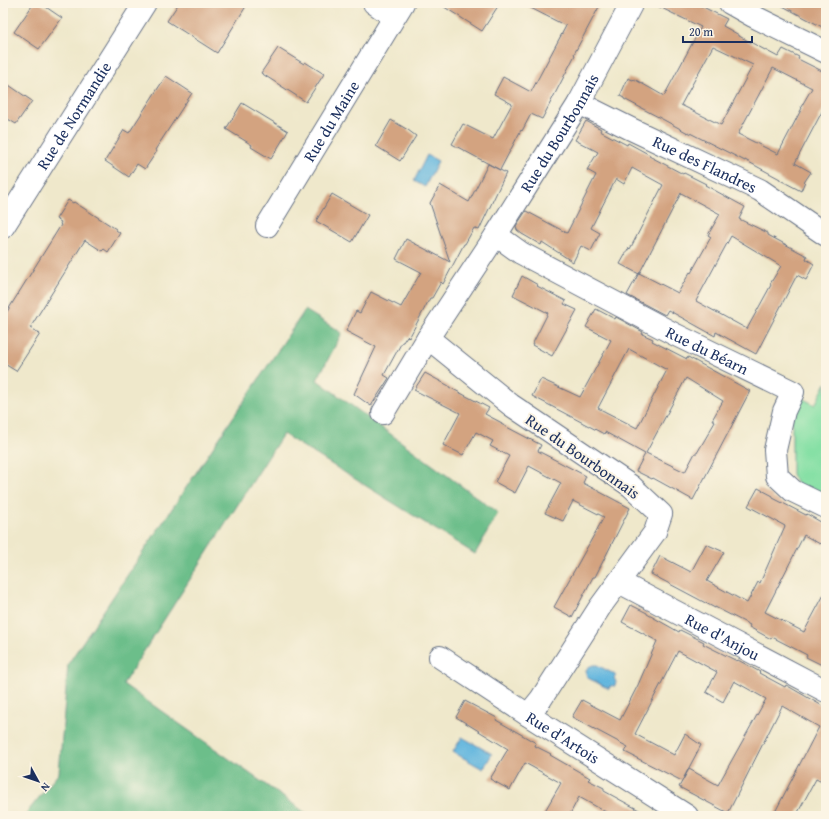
<svg xmlns="http://www.w3.org/2000/svg" width="829" height="819" viewBox="0 0 829 819" font-family="'Gentium Book Plus',serif">
  <style>
    .green { fill: #86e0a5; stroke: #508882 }
    .forest { fill: #6cbe8a; stroke: #447674 }
    .water { fill: #62b6de; stroke: #3e729e }
    .building { fill: #d3a380; fill-rule: evenodd }
    .lines { fill: none; stroke-linecap: round; stroke-linejoin: round }
    .minor-casing { stroke: #657084; stroke-width: 24 }
    .minor { stroke: #fff; stroke-width: 22 }
    .labels { text-anchor: middle; dominant-baseline: central; stroke-width: 4; stroke-linejoin: round; paint-order: stroke }
    .street-label { font-size: 16px; fill: #1b2f5e; stroke: #fcf5e5 }
  </style>
  <rect width="100%" height="100%" fill="#fcf5e5"/>
  <filter id="ink" filterUnits="userSpaceOnUse"><feTurbulence type="fractalNoise" baseFrequency=".025" numOctaves="2"/><feDisplacementMap in="SourceGraphic" scale="8" xChannelSelector="R" yChannelSelector="G"/><feConvolveMatrix kernelMatrix="1 2 1 2 8 2 1 2 1" color-interpolation-filters="sRGB"/></filter>
  <filter id="wash" filterUnits="userSpaceOnUse"><feTurbulence type="fractalNoise" baseFrequency=".012" numOctaves="4" result="noise"/><feDisplacementMap in="SourceGraphic" scale="16" xChannelSelector="R" yChannelSelector="G"/><feGaussianBlur stdDeviation="0.9" result="paint"/><feColorMatrix in="noise" values="0 0 0 0 0 0 0 0 0 0 0 0 0 0 0 0 0 1.4 0 .05"/><feComposite in="paint" operator="in"/></filter>
  <g filter="url(#wash)">
    <rect width="100%" height="100%" fill="#efe8cb"/>
    <!-- green -->
    <path class="green" d="M826,383V507L802,495L792,474V412L800,397L815,405Z"/>
    <!-- forest -->
    <path class="forest" d="M305,310L342,333L317,380L498,513L475,554L283,434L123,684L310,816H24L59,773L68,664Z"/>
    <!-- water -->
    <path class="water" d="M427,155L438,161L425,187L414,181Z
      M593,665H597L616,675L614,678L616,682L615,686H610L609,689L588,678C584,672 586,667 593,665Z
      M462,737L492,754L483,769L453,752Z"/>
    <g id="blocks">
      <!-- building -->
      <path class="building" d="M34,3H40L62,18L39,49L14,32Z
        M179,3H248L217,53L167,21Z
        M438,3H500L482,31Z
        M521,3H601L574,54L575,55L542,119L531,114L522,131L521,130L500,170L452,144L463,124L493,139L512,104L494,94L503,77L531,92L566,26Z
        M651,3H695L727,19L723,26L739,35V36L778,57L783,49L799,57L798,59L822,71L826,64V104L795,163L811,172L805,181L801,191L780,180V179L745,160V161L688,132V133L664,120L624,99V98L620,96L628,78L633,80L634,79L664,96L701,27ZM713,46L753,65L721,125L681,105ZM773,68L812,88L801,107L802,108L778,154L738,134Z
        M777,3H826V29Z
        M278,48L304,64L305,62L324,74L306,102L261,73Z
        M166,76L192,93L155,150L157,151L145,169L137,164L129,177L105,161L124,130L129,133Z
        M3,81L32,101L16,124L3,116Z
        M242,103L288,131L271,159L251,147L252,145L226,129Z
        M391,120L408,130L416,136L400,161L376,146Z
        M586,121L601,129L600,131L627,145L628,143L650,155L649,156L683,174L684,173L706,184L705,185L745,207L739,219L768,233V235L807,256L806,259L814,264L806,280L797,275L756,354L716,332L715,336L668,310L665,315L627,295L639,273L678,293L690,272L691,273L711,237L708,235L720,214L681,193L639,274L620,264L629,248L630,249L663,185L632,168L624,184L616,179L591,228L600,233L591,251L581,246L573,262L542,242L541,245L522,234L517,230L516,226L526,211L567,233L596,175L587,170L598,152L575,140ZM731,236L781,266L770,284L771,285L747,329L696,301Z
        M488,164L506,173L479,230L474,228L465,244H464L443,284L441,282L432,298H430L409,338L407,336L403,342H402L384,375L389,378L371,406L354,394L376,347L346,331L356,311L360,313L371,292L401,307L421,272L396,259L406,239L450,262L430,203L440,185L469,202Z
        M332,194L368,215L352,242L316,221Z
        M68,200L73,203L74,202L116,229V230L120,233L108,252L104,249L102,251L85,240L30,328L40,334L16,371L3,363V318L61,225L60,224L61,222L56,219Z
        M522,276L538,285L537,286L566,301L564,304L577,310L552,356L532,345L548,313L513,295Z
        M596,309L615,319L616,317L643,332L642,334L653,339L652,341L687,359L688,357L750,391L693,500L653,478L652,479L636,471L645,454L605,432L604,434L532,396L541,379L580,397L611,340L586,327ZM629,349L667,370L637,428L598,408ZM686,378L723,401L712,420L715,422L697,453H695L685,472L646,453Z
        M425,373L449,386V387L489,408L485,414L502,423L501,424L541,445L538,451L586,476L583,483L630,508L595,577H593L572,617L554,607L604,517L573,501L563,521L545,513L561,483L529,466L515,493L495,482L509,456L490,446L493,441L476,432L463,455L443,445L460,413L414,390Z
        M758,488L773,496V498L806,515L807,514L826,525V545L821,543L820,544L804,535L765,612L804,632L826,591V667L806,657L807,655L772,637L771,639L749,627L750,625L715,607V608L651,574L660,556L691,572L706,544L724,552L707,581L747,603L758,582L760,583L785,526L748,506Z
        M631,605L647,613V614L679,632L680,630L704,642L703,644L737,661L738,660L760,672L759,673L785,687L786,685L826,708V784L816,779L796,816H773L819,727L782,706L728,813L679,787L689,769L718,785L766,699L734,681L723,702L706,692L717,672L678,651L635,734L674,755L685,734L701,745L682,781L625,752L628,747L572,717L582,700L620,720L638,685L657,641L622,622Z
        M465,701L497,718L496,720L536,743L535,746L551,754L550,755L590,778L588,780L604,788V791L650,816H613L579,797L569,816H542L561,783L525,763L510,790L490,779L508,749L456,717Z"/>
    </g>
  </g>
  <g filter="url(#ink)">
    <use href="#blocks" fill-opacity="0" stroke="#657084" stroke-width="1"/>
    <g class="lines">
      <!-- minor casing -->
      <g class="minor-casing">
        <g id="minor">
          <path d="M374,3L394,17"/>
          <path d="M730,3L753,16L826,52"/>
          <path id="s1" d="M579,103L629,128L760,190L826,235"/>
          <path id="s2" d="M267,226L403,3"/>
          <path id="s3" d="M3,227L145,3"/>
          <path id="s4" d="M496,235L521,253L676,335L793,392L784,411L775,450L777,476L793,491L826,507"/>
          <path d="M383,413L428,338"/>
          <path id="s5" d="M619,582L826,691"/>
          <path id="s6" d="M440,657L528,715L687,816"/>
          <path id="s7" d="M528,715L541,699L600,607L655,532L661,514L631,486L511,405L428,338L496,235L579,103L632,3"/>
        </g>
      </g>
      <!-- minor -->
      <use href="#minor" class="minor"/>
    </g>
  </g>
  <g class="labels">
    <!-- street labels -->
    <g class="street-label">
      <text stroke="none"><textPath href="#s3" startOffset="132">Rue de Normandie</textPath></text>
      <text stroke="none"><textPath href="#s2" startOffset="123">Rue du Maine</textPath></text>
      <text stroke="none"><textPath href="#s7" startOffset="778">Rue du Bourbonnais</textPath></text>
      <text stroke="none"><textPath href="#s1" startOffset="140">Rue des Flandres</textPath></text>
      <text stroke="none"><textPath href="#s4" startOffset="241">Rue du Béarn</textPath></text>
      <text transform="translate(583 456) rotate(35)">Rue du Bourbonnais</text>
      <text stroke="none"><textPath href="#s5" startOffset="117">Rue d'Anjou</textPath></text>
      <text stroke="none"><textPath href="#s6" startOffset="147">Rue d'Artois</textPath></text>
    </g>
  </g>
  <!-- margin -->
  <rect width="829" height="819" fill="none" stroke="#fcf5e5" stroke-width="16"/>
  <!-- north arrow -->
  <g transform="translate(38 781) rotate(130)" stroke="#fcf5e5" stroke-width="3" paint-order="stroke">
  <path d="M0-3L7 15L0 10L-7 15Z" fill="#1b2f5e"/>
  <text y="-6" font-size="11" font-weight="bold" text-anchor="middle" fill="#1b2f5e">N</text>
  </g>
  <!-- scale -->
  <path d="M683 36v6h69v-6" fill="none" stroke="#1b2f5e" stroke-width="2"/>
  <text x="689" y="36" font-size="12" fill="#1b2f5e" stroke="#fcf5e5" stroke-width="3" paint-order="stroke">20 m</text>
</svg>
